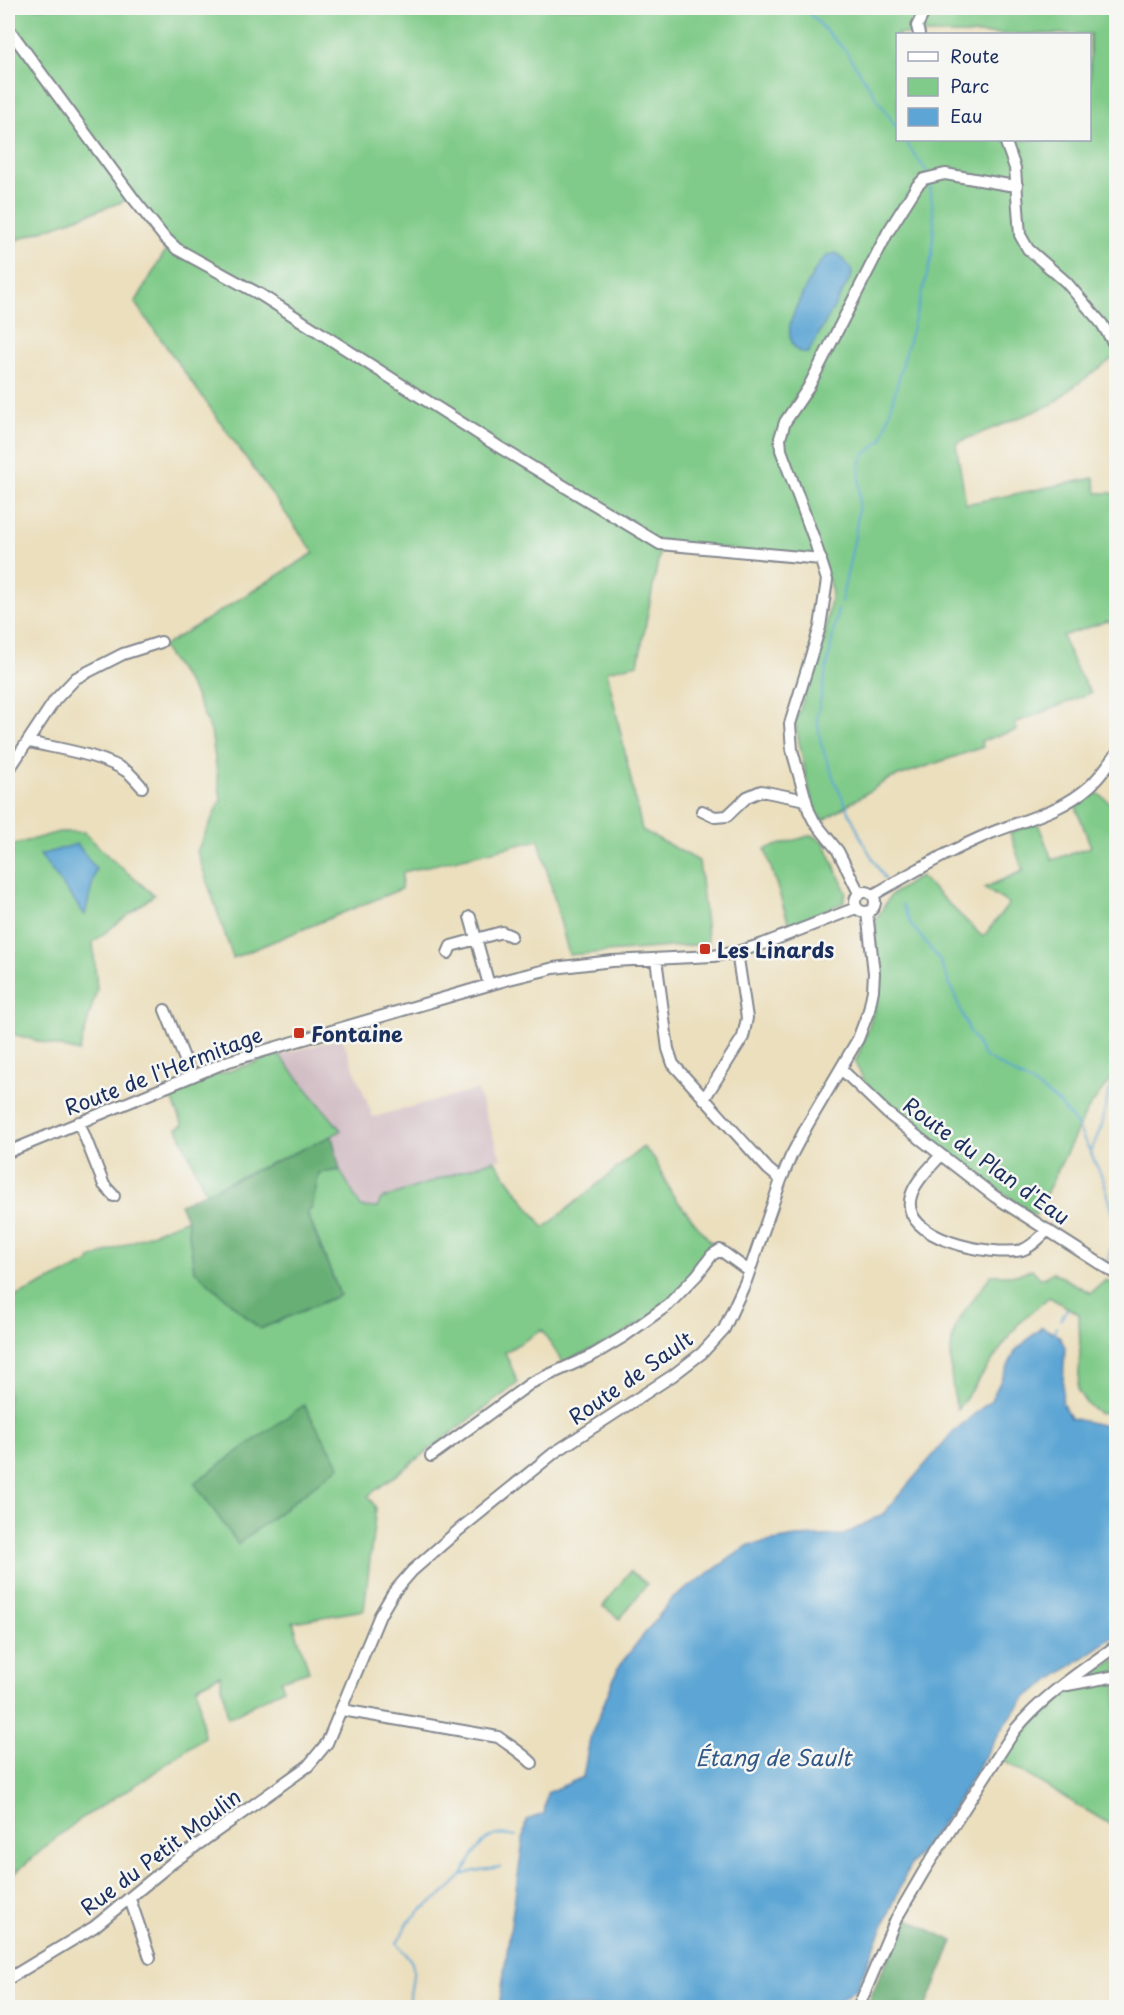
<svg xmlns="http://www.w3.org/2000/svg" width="1124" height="2015" viewBox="0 0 1124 2015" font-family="'Playpen Sans',sans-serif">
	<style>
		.industrial { fill: #d2bec5 }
		.green { fill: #80cb89; stroke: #4e7d74; stroke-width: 1.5; fill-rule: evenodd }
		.forest { fill: #68af75; stroke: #426f6a; stroke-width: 1.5 }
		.water { fill: #5ca5d4; stroke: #3c6a99; stroke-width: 1.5 }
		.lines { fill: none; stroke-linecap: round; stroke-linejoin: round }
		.stream { stroke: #5ca5d4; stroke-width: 2 }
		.minor-casing { stroke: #83878e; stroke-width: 14 }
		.minor { stroke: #fff; stroke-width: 10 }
		.poi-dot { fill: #c8321e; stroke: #f6f6f2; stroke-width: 2 }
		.labels { text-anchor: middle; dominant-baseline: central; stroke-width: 5; stroke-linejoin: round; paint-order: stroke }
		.poi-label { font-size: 21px; font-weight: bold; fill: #1b2f5e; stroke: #f6f6f2; text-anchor: start }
		.street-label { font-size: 21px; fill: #1b2f5e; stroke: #f6f6f2 }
		.water-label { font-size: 22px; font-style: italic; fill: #325887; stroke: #f6f6f2 }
	</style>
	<rect width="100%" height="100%" fill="#f6f6f2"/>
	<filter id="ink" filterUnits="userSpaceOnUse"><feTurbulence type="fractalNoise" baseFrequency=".0167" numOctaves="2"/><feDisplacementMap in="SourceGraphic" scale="12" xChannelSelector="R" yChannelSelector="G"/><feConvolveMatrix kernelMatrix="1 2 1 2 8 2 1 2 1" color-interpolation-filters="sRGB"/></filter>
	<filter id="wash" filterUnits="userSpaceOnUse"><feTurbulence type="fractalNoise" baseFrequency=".008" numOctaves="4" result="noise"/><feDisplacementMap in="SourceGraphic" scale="24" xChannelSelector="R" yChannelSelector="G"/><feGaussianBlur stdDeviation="1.35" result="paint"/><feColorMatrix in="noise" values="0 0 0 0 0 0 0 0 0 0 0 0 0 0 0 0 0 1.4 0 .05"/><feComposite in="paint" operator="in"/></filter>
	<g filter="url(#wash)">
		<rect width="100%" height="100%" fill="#ebdfbe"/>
		<path class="industrial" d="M342,1038L373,1117L477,1090L501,1158L381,1199L377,1208L362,1207L340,1170L332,1136L340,1130L279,1055Z"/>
		<path class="green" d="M8,8H1116V356L1069,390L1053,404L956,443L966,504L1094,478L1097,493H1116V626L1108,621L1062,636L1077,671L1091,693L1015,723L1017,730L981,741L983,747L887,780L821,822L814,813L795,723L823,644L832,592L823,562L662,540L638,664L607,671L642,830L699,861L708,944L569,955L539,840L403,872L401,889L233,958L197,851L221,800L211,731L192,689L162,647L314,553L135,303L166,250L130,199L8,243ZM898,34H1090V140H898Z
			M1096,792L1116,807V1072L1087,1111L1035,1216L873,1097L855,1063L869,1027L880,986L875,945L876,919L891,895L920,876L983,937L1009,904L984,888L1023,871L1010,833L1038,823L1052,860L1091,847L1076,807Z
			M59,832H84L110,858L154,895L93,942L97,989L79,1052L8,1033V858L12,854L9,846Z
			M812,835L824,842L846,892L843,903L789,924L765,849Z
			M279,1055L341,1130L332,1136L206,1192L177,1128L183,1125L170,1094L207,1078Z
			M643,1147L654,1158L672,1194L714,1246L666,1307L618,1337L563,1363L542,1330L505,1352L518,1383L368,1496L376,1508L364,1610L293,1622L309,1671L281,1680L283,1689L228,1718L220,1675L197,1687L204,1737L145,1779L82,1818L58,1836L8,1879V1283L15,1297L90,1262V1259L187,1219L194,1270L340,1295L307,1212L312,1207L319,1173L340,1170L361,1207L377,1208L381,1199L494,1160L544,1228Z
			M1032,1269L1040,1278L1046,1277L1053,1272L1091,1293L1106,1280L1116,1286V1409L1100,1414L1086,1403L1078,1391L1080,1353L1079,1314L1049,1297L1019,1323L957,1410C951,1384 947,1351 956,1326C962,1312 982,1288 991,1275H1016Z
			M630,1571L647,1584L620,1619L603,1606Z
			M1116,1659V1828L1002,1760L1035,1718Z"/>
		<path class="forest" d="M332,1136L340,1170L319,1173L312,1208L307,1213L340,1295L260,1329L194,1270L187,1219L180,1204Z
			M304,1405L340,1466L238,1544L194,1483Z
			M906,1918L953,1941L926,2007H866Z"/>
		<path class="water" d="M837,253L851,268L852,275L808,353C794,355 788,337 790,326C792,313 815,266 824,258C828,255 833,254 837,253Z
			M77,844L96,869L85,915L40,855Z
			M1042,1327L1059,1336L1065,1347L1062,1402L1070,1418L1116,1428V1635L1025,1698L1002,1728L953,1809L910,1865L856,1989L829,2007H499L526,1820L544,1814L547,1793L583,1777L590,1738L619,1666L672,1599L749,1545L796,1537L844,1535L883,1514L952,1433L991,1400L1016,1350Z"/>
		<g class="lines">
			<path class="stream" d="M804,8L845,50L898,130
				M904,140L927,172
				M841,602L855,537L859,503L860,464L864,455L882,440L932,256L934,223L930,184
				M838,610L817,717L821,744L835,782L864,844L885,879
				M902,904L912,926L939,959L970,1032L984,1056L1039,1088L1059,1103L1077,1125L1104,1181L1113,1213L1115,1224L1113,1240L1107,1264
				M1091,1151L1102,1125L1108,1095L1116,1078
				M1060,1320L1067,1309
				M1053,1335L1056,1327
				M462,1875L475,1871L500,1867
				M411,2008C406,1994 417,1978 412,1963C409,1957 401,1949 397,1943C401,1937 404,1929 408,1923C423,1904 447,1896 461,1876C470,1863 477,1843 493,1836C500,1833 509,1835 516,1836"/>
		</g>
	</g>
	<g filter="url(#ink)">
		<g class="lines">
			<g class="minor-casing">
				<path id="minor" d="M8,28L133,198L164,237L177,249L261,295L499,447L660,544L821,559
					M919,34L917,26L926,8
					M1005,140L1015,168L1020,235L1028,249L1066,282L1102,324L1116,347
					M29,742C59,749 104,755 129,773C133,777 138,782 142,787
					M8,771L55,700L76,678L123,654L161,642
					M702,811L715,817L727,816L747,797L761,791L806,800
					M855 902a10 10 0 1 1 20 0a10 10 0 1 1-20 0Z
					M859,893L838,851L814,821L809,811L792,750L790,724L820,627L827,580L814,539L781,450L780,438L785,422L808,388L888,232L917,186L924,179L945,174L1009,185H1017
					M873,895C912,873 950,850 991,833C1026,819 1061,812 1090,786C1100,777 1108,765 1116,754
					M470,917L489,985
					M448,953L451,946L502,932L511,936
					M656,959L668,1049L673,1064L768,1169L781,1180
					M165,1010L191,1075
					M841,1069L887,1113L994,1196L1116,1274
					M704,1099L743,1037L747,1018L737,952
					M79,1122L104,1185L114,1196
					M8,1152L229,1061L509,979L554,968L612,961L713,956L737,952L763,944L856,908
					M941,1155C931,1167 915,1181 911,1196C898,1240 994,1257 1022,1250C1032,1247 1040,1237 1048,1230
					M431,1456L531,1383L593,1355L623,1337L668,1305L697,1275L712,1255L720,1250L749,1271
					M1062,1686L1116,1676
					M342,1710L498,1737C510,1746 521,1752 532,1763
					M130,1899L150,1958
					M8,1979L94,1927L172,1863L308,1766L327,1743L380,1615L393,1593L412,1571L460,1529L554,1453L672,1376L702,1353L724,1329L746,1281L781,1180L791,1156L808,1124L858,1039L869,1010L873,990L874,973L867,912
					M858,2008L896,1919L924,1871L1015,1730C1044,1695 1080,1672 1116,1646"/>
			</g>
			<use href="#minor" class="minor"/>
		</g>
	</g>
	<g class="poi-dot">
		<rect x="699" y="943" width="12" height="12" rx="3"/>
		<rect x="293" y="1027" width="12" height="12" rx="3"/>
	</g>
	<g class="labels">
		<g class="poi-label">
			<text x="717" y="949">Les Linards</text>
			<text x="311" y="1033">Fontaine</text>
		</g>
		<g class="street-label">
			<text transform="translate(163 1070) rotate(-21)">Route de l'Hermitage</text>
			<text transform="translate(987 1160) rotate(36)">Route du Plan d'Eau</text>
			<text transform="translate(630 1377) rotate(-35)">Route de Sault</text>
			<text transform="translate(160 1851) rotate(-37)">Rue du Petit Moulin</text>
		</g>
		<g class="water-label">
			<text x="773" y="1756">Étang de Sault</text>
		</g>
	</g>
	<rect width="1124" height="2015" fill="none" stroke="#f6f6f2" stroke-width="30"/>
	<rect x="896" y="33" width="195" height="108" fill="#f6f6f2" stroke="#9ea6b7" stroke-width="1.5"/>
	<rect x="908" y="52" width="30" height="9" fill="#ffffff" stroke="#9ea6b7" stroke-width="1.5"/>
	<text x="950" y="63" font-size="18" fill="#1b2f5e">Route</text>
	<rect x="908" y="78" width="30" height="18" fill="#80cb89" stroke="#9ea6b7" stroke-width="1.5"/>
	<text x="950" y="93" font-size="18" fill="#1b2f5e">Parc</text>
	<rect x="908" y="108" width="30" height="18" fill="#5ca5d4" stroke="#9ea6b7" stroke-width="1.5"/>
	<text x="950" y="123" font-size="18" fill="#1b2f5e">Eau</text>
</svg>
